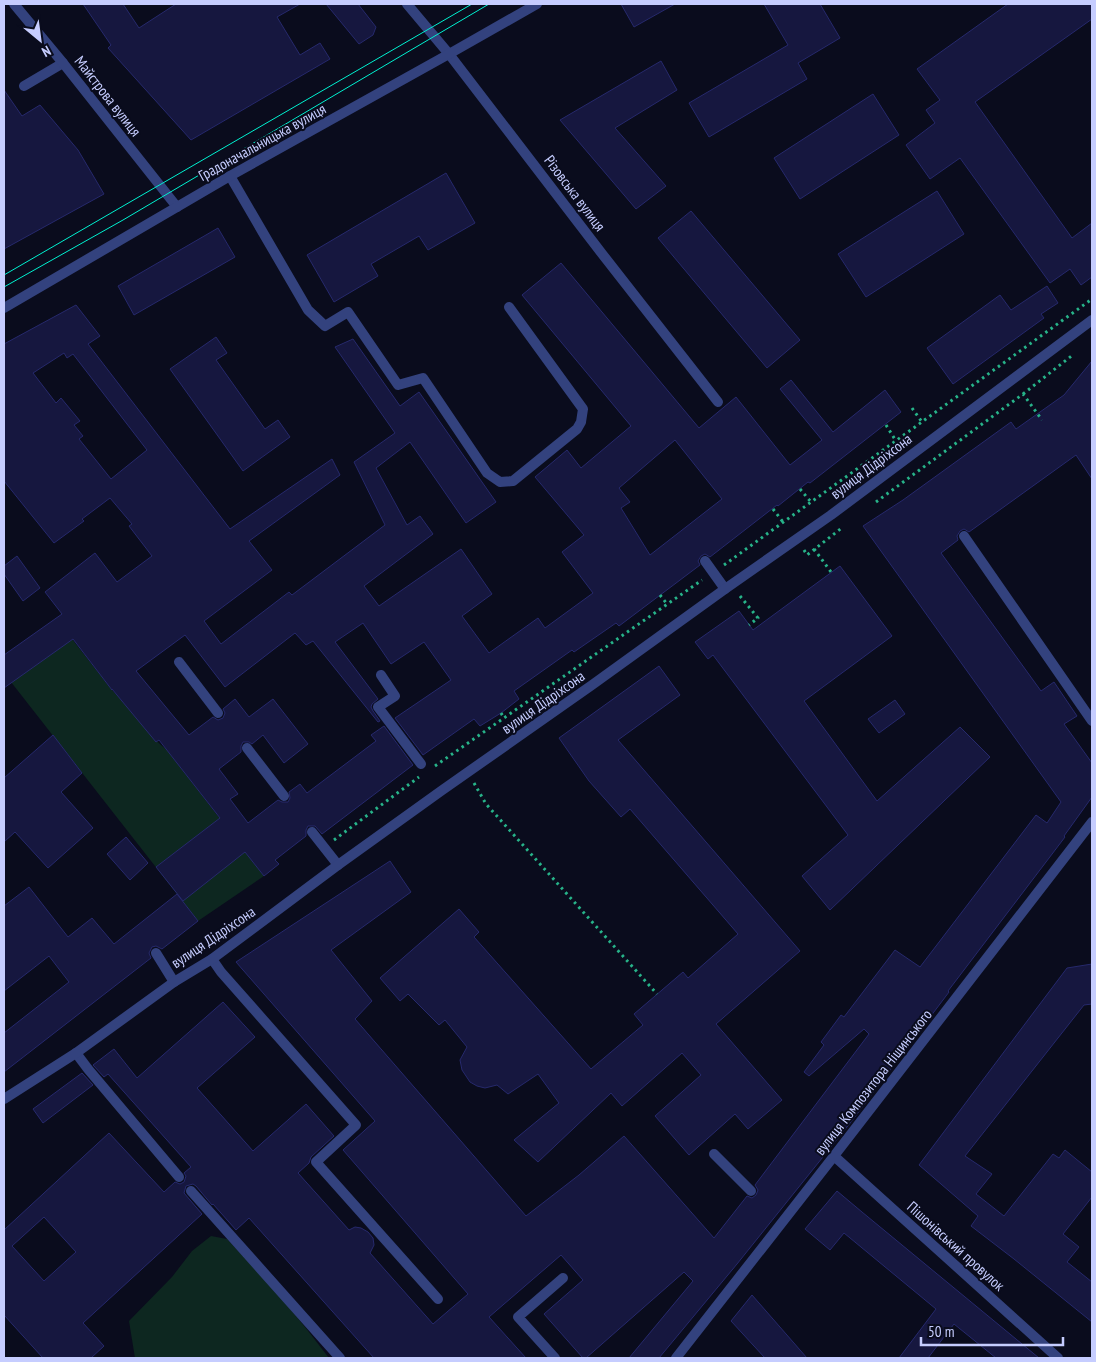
<svg xmlns="http://www.w3.org/2000/svg" width="1096" height="1362" viewBox="0 0 1096 1362" font-family="'PT Sans Narrow',sans-serif">
	<style>
		.green { fill: #0d2720 }
		.building { fill: #16173f; stroke: #26296c; fill-rule: evenodd }
		.lines { fill: none; stroke-linecap: round; stroke-linejoin: round }
		.path { stroke: #27b389; stroke-width: 3; stroke-dasharray: 2.5 4; stroke-linecap: butt }
		.service { stroke: #33427e; stroke-width: 10 }
		.minor { stroke: #33427e; stroke-width: 10 }
		.tertiary { stroke: #33427e; stroke-width: 10 }
		.tram { stroke: #00f1d0; stroke-width: 1 }
		.labels { text-anchor: middle; dominant-baseline: central; stroke-width: 4; stroke-linejoin: round; paint-order: stroke }
		.street-label { font-size: 15px; fill: #c6cdff; stroke: #0a0c1d }
	</style>
	<rect width="100%" height="100%" fill="#0a0c1d"/>
	<path class="green" d="M72,639L112,690C132,709 146,734 168,751L264,876L198,921L11,682Z
		M211,1236L227,1239L276,1292L305,1327L329,1358H135L129,1321L172,1277L192,1251Z"/>
	<path class="building" d="M83,4H123L139,28L176,4H300L277,17L300,55L320,43L330,59L191,140L108,48L111,45Z
		M326,4H358L376,27L373,35L359,44Z
		M621,4H675L634,27Z
		M764,4H820L840,38L798,63L807,79L709,137L689,103L788,45Z
		M1008,4H1092V19L975,102L1072,238L1092,223V277L1081,285L1070,269L1050,283L960,158L930,179L906,145L935,123L926,110L940,100L917,69Z
		M661,61L677,90L615,128L666,186L636,209L560,120Z
		M4,90L22,116L40,105L78,150L104,194L4,249Z
		M873,94L899,135L800,199L774,158Z
		M446,173L475,223L428,250L419,236L371,264L378,276L334,302L307,255Z
		M937,191L964,234L866,297L838,254Z
		M691,211L800,340L767,368L658,238Z
		M218,228L235,257L134,315L118,286Z
		M561,263L699,428L736,397L790,465L822,440L780,389L791,380L833,432L885,390L901,412L810,483L808,482L778,506L777,505L710,557L705,554L701,556L698,561L700,565L619,626L616,623L574,652L572,650L514,691L519,699L501,713L480,726L474,719L423,755L395,718L451,680L424,642L391,664L363,623L335,642L378,699L372,704L371,707L373,711L380,721L378,722L313,641L306,645L295,633L225,687L185,635L136,671L189,735L213,717L218,720L223,718L225,713L223,709L235,699L249,717L273,699L308,744L284,763L263,735L252,744L249,742H243L241,746V752L219,769L238,794L230,799L248,823L278,800L282,802H288L290,798L289,792L300,784L307,793L376,741L371,735L384,726L413,765L322,834L315,826H308L306,830V836L275,860L279,864L264,876L245,852L183,901L156,867L220,818L159,740L156,742L112,689V690L73,639L4,688V655L62,614L45,592L95,553L117,582L152,556L129,526L132,524L110,498L82,519L84,521L54,543L4,481V344L76,305L100,336L88,344L230,529L332,459L340,475L249,541L272,570L204,621L221,644L289,592L292,595L385,525L354,462L395,433L335,347L353,339L400,406L419,392L496,502L466,523L410,442L376,468L407,525L420,516L433,534L364,586L379,606L461,549L492,594L462,616L489,653L538,618L545,628L593,593L562,552L584,535L535,477L567,450L581,468L631,426L522,295ZM64,353L67,358L73,354L147,450L111,479L79,439L83,436L74,425L80,421L61,398L56,403L33,373ZM675,440L722,499L650,555L621,508L630,502L619,488Z
		M1047,286L1058,303L1041,314L1044,318L953,384L927,348L1000,295L1011,310Z
		M216,337L227,353L216,360L265,429L278,420L290,437L243,471L170,369Z
		M1092,361V479L1076,455L969,532L964,529L960,531L957,536L958,540L941,553L1041,691L1054,682L1077,716L1064,724L1092,763V797L1064,836L1065,837L948,991L949,992L851,1122L737,1264L659,1358H629L693,1281L684,1272L586,1358H583L544,1314L583,1280L561,1255L489,1317L526,1358H374L249,1218L236,1230L213,1204L212,1205L196,1186L193,1184L186,1186L184,1193L202,1214L83,1323L104,1346L91,1358H43L4,1315V1230L109,1133L164,1192L175,1182L180,1184L184,1182L186,1176L184,1173L191,1167L108,1074L104,1077L93,1065L114,1049L137,1078L223,1002L255,1037L197,1088L253,1151L306,1104L334,1136L311,1157L309,1163L298,1173L349,1230L355,1227L361,1228L368,1232L373,1238L374,1245L370,1253L433,1324L468,1294L343,1150L375,1121L236,962L390,861L411,892L331,950L372,1001L355,1019L526,1216L579,1175L624,1136L714,1238L747,1196L752,1198L756,1195L758,1190L755,1185L869,1034L864,1029L809,1076L804,1072L824,1045L821,1042L841,1015L844,1017L895,950L920,967L1036,815L1047,823L1061,802L863,526L903,500L1011,422L1016,429L1064,395ZM44,1217L76,1252L44,1281L12,1246Z
		M17,556L40,588L23,601L4,574V566Z
		M840,566L892,636L804,701L877,801L960,727L990,757L830,910L802,876L848,835L713,655L708,659L695,642L739,611L753,630Z
		M659,666L680,695L618,740L800,951L716,1024L782,1100L748,1129L735,1114L689,1155L655,1116L701,1075L682,1053L622,1106L611,1093L538,1162L514,1140L559,1103L538,1074L508,1094L497,1085L485,1088L477,1086L470,1082L462,1070L460,1060L467,1047L445,1020L439,1025L408,994L400,1001L380,978L459,909L479,932L474,937L591,1069L643,1025L634,1014L683,972L688,978L738,934L630,809L621,817L589,781L559,738Z
		M895,700L905,714L879,733L868,719Z
		M53,735L82,773L61,792L93,828L48,868L15,832L4,842V778Z
		M126,837L148,863L130,880L107,854Z
		M29,887L68,937L92,918L114,944L177,894L198,921L162,949L156,946L152,947L149,953L151,958L4,1072V1033L69,982L49,956L4,991V906Z
		M1092,964V1004L1084,1005L965,1156L992,1174L976,1194L1004,1216L1053,1154L1059,1158L1065,1150L1092,1172V1197L1063,1234L1079,1247L1067,1262L1092,1282V1322L1014,1259L971,1226L978,1216L919,1165L1067,968Z
		M82,1073L93,1085L43,1123L33,1109Z
		M837,1191L862,1212L1039,1358H996L954,1324L928,1358H899L936,1309L844,1233L830,1250L805,1229Z
		M752,1295L807,1358H765L731,1321Z"/>
	<g class="lines">
		<path class="path" d="M1023,394L1074,354
			M912,408L922,422
			M886,425L896,441
			M800,489L811,502
			M876,502L1023,394L1042,420
			M773,509L783,522
			M814,549L831,572
			M804,550L807,555L843,527
			M724,565L1092,299
			M660,595L667,604
			M740,596L758,618L749,625
			M501,713L504,718
			M435,766L702,580
			M474,783L486,804L657,994
			M334,840L419,777"/>
		<path class="service" d="M449,54L603,255L718,402
			M24,86L63,63
			M230,176L308,310L325,326L348,312L398,385L423,378L487,473L500,482L513,481L577,429L581,422L583,409L509,307
			M964,536L1092,721
			M705,561L725,589
			M179,662L218,713
			M381,675L395,696L378,707L421,764
			M247,748L284,796
			M312,832L338,865
			M156,953L174,982
			M212,959L221,972L356,1125L316,1162L438,1299
			M76,1053L88,1069L179,1177
			M714,1154L751,1191
			M191,1191L340,1358
			M555,1358L518,1317L563,1278"/>
		<path class="minor" d="M14,4L63,63L177,207
			M407,4L449,54
			M4,1099L76,1053L174,982L212,959L338,865L441,791L592,685L725,589L831,515L1092,320
			M834,1156L1058,1358
			M676,1358L834,1156L1092,822"/>
		<path class="tertiary" d="M4,308L230,176L449,54L537,4"/>
		<path class="tram" d="M4,275L472,4
			M4,287L123,220L489,4"/>
	</g>
	<g class="labels">
		<g class="street-label">
			<text transform="translate(108 96) rotate(52)">Майстрова вулиця</text>
			<text transform="translate(262 142) rotate(-29)">Градоначальницька вулиця</text>
			<text transform="translate(575 193) rotate(53)">Різовська вулиця</text>
			<text transform="translate(871 466) rotate(-37)">вулиця Дідріхсона</text>
			<text transform="translate(543 702) rotate(-35)">вулиця Дідріхсона</text>
			<text transform="translate(213 937) rotate(-34)">вулиця Дідріхсона</text>
			<text transform="translate(873 1082) rotate(-52)">вулиця Композитора Ніщинського</text>
			<text transform="translate(956 1246) rotate(42)">Пішонівський провулок</text>
		</g>
	</g>
	<rect width="1096" height="1362" fill="none" stroke="#c6cdff" stroke-width="10"/>
	<g transform="translate(40 40) rotate(151)" stroke="#0a0c1d" stroke-width="4" paint-order="stroke">
	<path d="M0-4L9 19L0 12L-9 19Z" fill="#c6cdff"/>
	<text y="-8" font-size="14" font-weight="bold" text-anchor="middle" fill="#c6cdff">N</text>
	</g>
	<path d="M921 1337v8h142v-8" fill="none" stroke="#c6cdff" stroke-width="2.5"/>
	<text x="928" y="1337" font-size="15" fill="#c6cdff" stroke="#0a0c1d" stroke-width="4" paint-order="stroke">50 m</text>
</svg>
